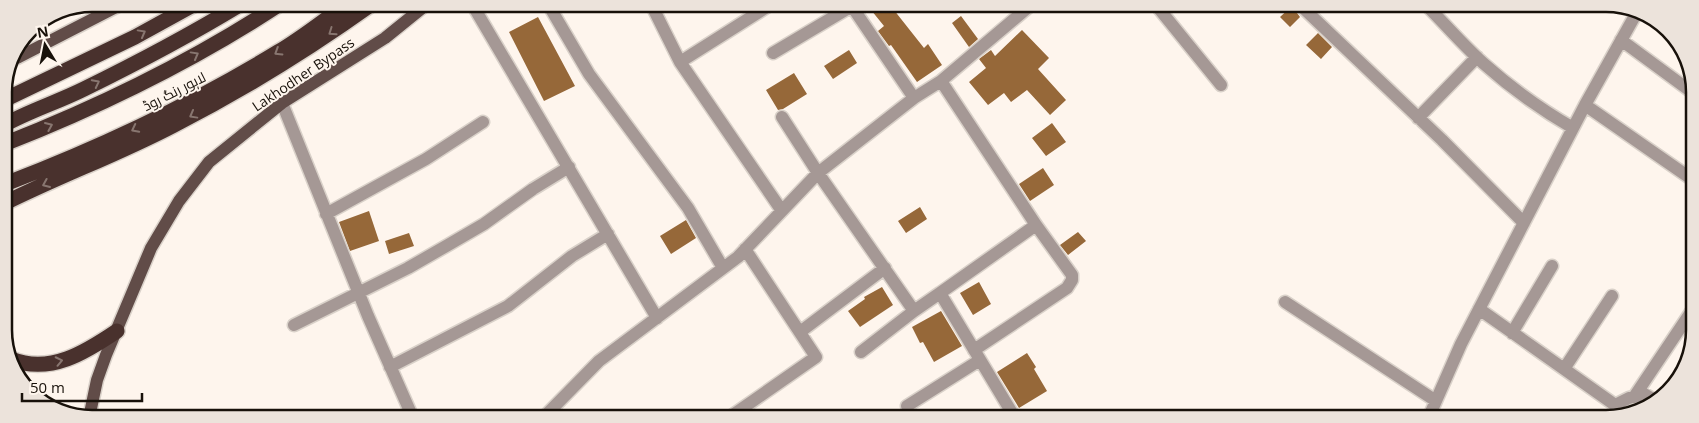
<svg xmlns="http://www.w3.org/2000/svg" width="1699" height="423" viewBox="0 0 1699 423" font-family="'Open Sans',Cairo,sans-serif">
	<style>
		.building { fill: #966839 }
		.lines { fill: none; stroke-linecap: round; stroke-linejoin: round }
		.minor-casing { stroke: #d9d1c9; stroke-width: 15 }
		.major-casing { stroke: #d9d1c9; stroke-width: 15 }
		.highway-casing { stroke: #d9d1c9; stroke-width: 18 }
		.minor { stroke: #a59895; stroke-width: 12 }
		.major { stroke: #614c48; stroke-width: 12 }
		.highway { stroke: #49312d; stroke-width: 15 }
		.oneway { stroke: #887670 }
		.labels { text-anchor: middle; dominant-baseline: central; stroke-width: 4; stroke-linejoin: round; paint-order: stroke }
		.street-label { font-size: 14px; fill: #18110a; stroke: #fef5ed }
		.rim { fill: none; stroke: #18110a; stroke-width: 2.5 }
	</style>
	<rect width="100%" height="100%" fill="#fef5ed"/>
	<path class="building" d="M867,5H890L924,48L928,44L942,65L917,82L891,45L889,46L878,31L884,26Z
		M1292,6L1300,17L1290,27L1280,17Z
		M961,16L978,39L969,47L952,23Z
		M538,17L575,86L544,101L509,32Z
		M1022,30L1049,58L1038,69L1066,100L1050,115L1027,90L1011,102L1004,93L988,105L969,82L986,68L979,59L991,50L995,56Z
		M1318,33L1332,47L1321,59L1306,45Z
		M849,50L857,63L833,79L824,66Z
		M794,73L807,94L783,109L778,110L766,90Z
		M1052,123L1066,142L1046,156L1032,138Z
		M1043,168L1054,185L1030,201L1019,184Z
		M920,207L927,219L906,233L898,221Z
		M369,211L379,241L350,251L339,222Z
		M686,220L696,238L671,254L660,236Z
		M1078,232L1086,241L1068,255L1060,245Z
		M409,233L414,246L389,254L385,241Z
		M979,282L991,304L973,315L960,293Z
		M882,287L893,305L860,327L848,311L865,299L864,297Z
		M941,311L962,346L934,362L923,342L920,343L912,327Z
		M1027,353L1036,367L1034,369L1047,391L1019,408L997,372Z"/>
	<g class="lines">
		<g class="minor-casing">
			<path id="minor" d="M472,4L657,318
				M548,4L589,74L688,208L723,268
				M651,4L680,62L770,5
				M851,5L914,98
				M1156,5L1221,85
				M1300,5L1442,140L1524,223
				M1426,5C1445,24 1463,45 1483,63C1511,88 1540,109 1573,128
				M1621,40L1693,93
				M773,53L852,6
				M680,62L782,211
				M941,81L1036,225L1072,275V280L1067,288L974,350
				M282,103L368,316L413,418
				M1585,105L1693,180
				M782,117L818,173L914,311L940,293L1015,418
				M1418,118L1477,57
				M326,214L426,159L483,122
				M940,293L1036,225
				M1285,302L1436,401
				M1479,309L1615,405L1629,398L1644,394L1656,401
				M294,325L408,268L448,245L484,224L533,189L569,167
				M800,332L885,268
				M1512,333L1552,266
				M861,352L914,311
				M390,367L508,306L572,256L608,234
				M1564,369L1612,296
				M1634,397L1693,309
				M907,406L980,360
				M543,418L599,361L738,257L818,173L914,98L941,81L1031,5
				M731,418L730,417L816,357L745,249
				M1428,419L1461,344L1585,105L1637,12"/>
		</g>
		<g class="major-casing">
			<path id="major" d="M17,58L122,4
				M89,418L97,380L106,355L151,248L179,201L209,162L282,103L385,38L427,4"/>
		</g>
		<g class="highway-casing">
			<path id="highway" d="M4,100L135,37L195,4
				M4,125C29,111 58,102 84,89C137,63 190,35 241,4
				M4,144C101,106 193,61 280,4
				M5,184C99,148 191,105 278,52C302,38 324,20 347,4
				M5,203C61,175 119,154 174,125C243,90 309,49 372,4
				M11,359C50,375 86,352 117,331"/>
		</g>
		<use href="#minor" class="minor"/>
		<use href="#major" class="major"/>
		<use href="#highway" class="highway"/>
	</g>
	<defs><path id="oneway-chevron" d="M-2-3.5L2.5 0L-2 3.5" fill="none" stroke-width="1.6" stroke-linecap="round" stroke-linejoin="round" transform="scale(1.25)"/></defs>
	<g class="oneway">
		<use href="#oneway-chevron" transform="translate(332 32) rotate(145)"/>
		<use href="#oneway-chevron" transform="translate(142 33) rotate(-29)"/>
		<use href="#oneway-chevron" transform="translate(278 52) rotate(148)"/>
		<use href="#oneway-chevron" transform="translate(195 55) rotate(-29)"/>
		<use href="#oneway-chevron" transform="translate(96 83) rotate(-27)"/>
		<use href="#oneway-chevron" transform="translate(193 115) rotate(151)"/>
		<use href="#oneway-chevron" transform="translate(49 126) rotate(-23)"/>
		<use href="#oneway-chevron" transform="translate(135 129) rotate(153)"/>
		<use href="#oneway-chevron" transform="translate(46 184) rotate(157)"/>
		<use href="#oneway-chevron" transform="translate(59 361) rotate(-12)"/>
	</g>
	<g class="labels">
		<g class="street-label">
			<text transform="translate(303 74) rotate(-34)">Lakhodher Bypass</text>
			<text transform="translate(174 91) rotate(-27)">لاہور رنگ روڈ</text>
		</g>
	</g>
	<path d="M0 0H1699V423H0ZM92 12H1606A80 80 0 0 1 1686 92V330A80 80 0 0 1 1606 410H92A80 80 0 0 1 12 330V92A80 80 0 0 1 92 12Z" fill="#ece3db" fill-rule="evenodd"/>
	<path class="rim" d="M92 12H1606A80 80 0 0 1 1686 92V330A80 80 0 0 1 1606 410H92A80 80 0 0 1 12 330V92A80 80 0 0 1 92 12Z"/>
	<g transform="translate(45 45) rotate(350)" stroke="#fef5ed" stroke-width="4" paint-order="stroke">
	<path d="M0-4L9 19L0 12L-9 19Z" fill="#18110a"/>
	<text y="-8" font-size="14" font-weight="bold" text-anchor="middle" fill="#18110a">N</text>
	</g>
	<path d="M22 393v8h120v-8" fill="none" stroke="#18110a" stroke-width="2.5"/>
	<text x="30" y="393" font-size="15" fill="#18110a" stroke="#fef5ed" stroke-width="4" paint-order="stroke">50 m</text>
</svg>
